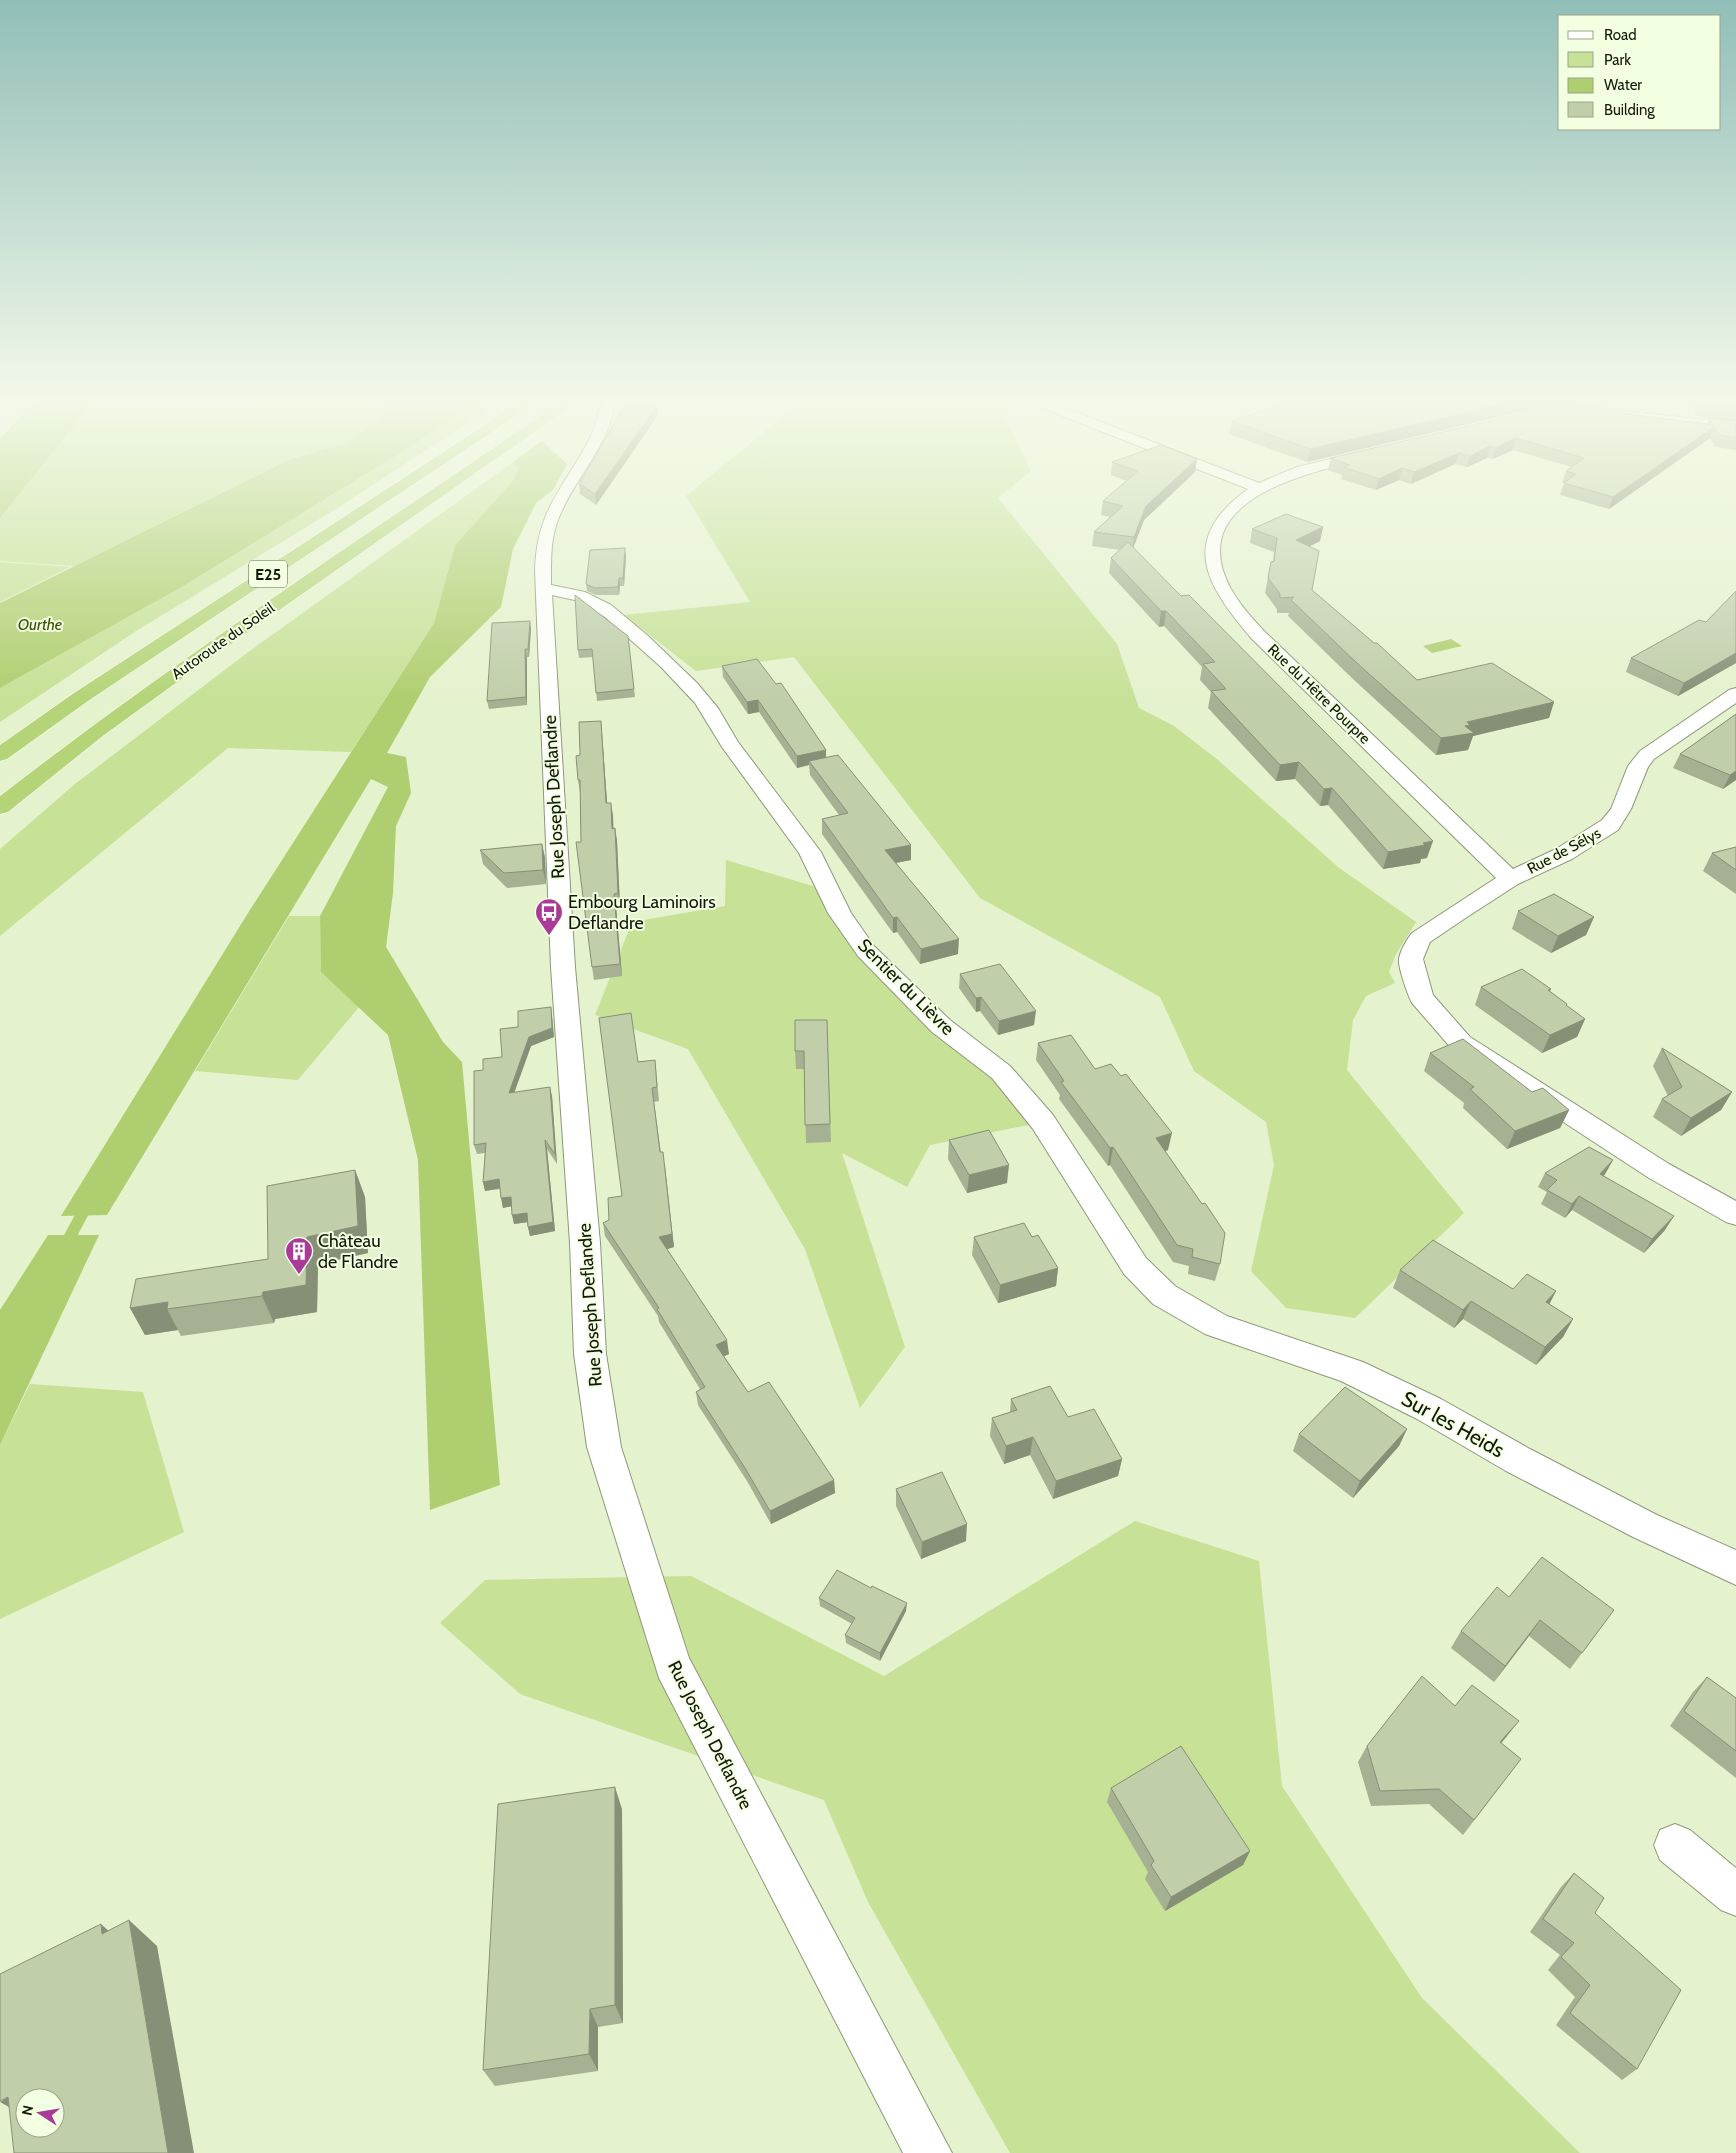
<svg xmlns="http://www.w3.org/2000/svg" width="1736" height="2153" viewBox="0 0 1736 2153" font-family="Cabin,sans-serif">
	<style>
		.green { fill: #c7e197 }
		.water { fill: #afce6f }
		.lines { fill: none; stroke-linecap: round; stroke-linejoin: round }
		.stream-far1 { stroke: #afce6f; stroke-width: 5.5 }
		.stream { stroke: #afce6f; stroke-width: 12 }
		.minor-casing { stroke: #8c9877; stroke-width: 2 }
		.motorway-casing { stroke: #fff; stroke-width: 1 }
		.minor { fill: #fff; fill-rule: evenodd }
		.motorway { fill: #b5d478; fill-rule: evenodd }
		.wall { fill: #a5b192 }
		.shaded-wall { fill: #869077 }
		.building { fill: #c0ceaa; stroke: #869077; fill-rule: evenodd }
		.labels { text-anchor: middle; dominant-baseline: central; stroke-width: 4; stroke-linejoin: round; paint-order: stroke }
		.far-street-label { font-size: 15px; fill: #14180b; stroke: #f3ffe1 }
		.shield { fill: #f3ffe1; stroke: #575d4b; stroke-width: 1 }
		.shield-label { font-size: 16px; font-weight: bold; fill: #14180b }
		.far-water-label { font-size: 16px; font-style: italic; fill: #3c4f07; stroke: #f3ffe1 }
		.street-label { font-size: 18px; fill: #14180b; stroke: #f3ffe1 }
		.poi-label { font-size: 18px; fill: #14180b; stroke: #f3ffe1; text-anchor: start }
		.near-street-label { font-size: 21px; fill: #14180b; stroke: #f3ffe1 }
	</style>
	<rect width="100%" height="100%" fill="#e5f2ce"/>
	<path class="green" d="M89,398H382L387,404L382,416L345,444L290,459L74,566L0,561V518L78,421Z
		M483,398H505L344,504L136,631L0,722V688L180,588L410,447Z
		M806,398H1017L1004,416L1031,471L998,498L1117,644L1139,708L1174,726L1218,760L1338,867L1416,922L1396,954L1389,972L1395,983L1366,996L1353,1020L1347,1070L1464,1213L1355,1318L1286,1308L1251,1271L1274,1165L1266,1122L1194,1071L1160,997L980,898L794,657L696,671L624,615L750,602L686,496Z
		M513,462L519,469L512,482L455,545L434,623L351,752L228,748L0,936V849L75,784L247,653Z
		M0,562L70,567L0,602Z
		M726,860L829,891L840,913L1043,1122L930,1145L907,1187L842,1153L905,1347L860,1408L805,1249L688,1049L595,1015L632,922L725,906Z
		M289,916H320L321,972L359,1007L298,1080L195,1071Z
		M30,1384L143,1392L184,1532L0,1619V1445Z
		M1135,1521L1259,1561L1282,1786L1422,1998L1580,2153H1010L868,1902L824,1800L520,1694L440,1623L485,1580L691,1576L884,1676Z"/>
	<path class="water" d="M34,398H89L78,421L0,518V439L30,406Z
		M382,398H483L410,447L180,588L0,688V603L290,459L345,444L382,416L387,404Z
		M542,441L567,464L553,490L536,503L513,549L501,607L430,677L387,753L406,757L411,793L396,826L393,893L386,947L443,1042L462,1062L500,1485L430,1510L418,1160L388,1035L321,972L320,916L388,787L371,779L107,1215L61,1216L248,913L434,623L455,545L512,482L519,469L513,462Z
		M1451,639L1462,646L1432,653L1423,646Z
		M48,1235H99L0,1445V1310Z"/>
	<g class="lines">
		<path class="stream-far1" d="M466,398L483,413"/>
		<path class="stream" d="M65,1246L88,1203"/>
		<g class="minor-casing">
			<path id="minor" d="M604,398H637L636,401L615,404C608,447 573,480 558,520C550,541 551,563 551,585L585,592L611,605L647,635L697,683L718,708L738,742L821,852L851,913L874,946L950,1020L1010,1066L1053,1115L1146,1258L1175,1286L1227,1316L1363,1362L1441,1399L1530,1449L1657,1515L1736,1550V1585L1633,1537L1506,1471L1417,1419L1341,1381L1205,1334L1153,1304L1124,1274L1033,1129L992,1078L932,1032L858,956L828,913L799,853L722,747L695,703L661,667L605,617L579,601L552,595L575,967L600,1243L606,1354L621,1447L689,1658L952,2153H903L659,1678L587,1447L574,1354L570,1243L551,967L535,571C536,510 564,488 590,438C596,426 599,407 604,398Z
				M1042,399L1259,483L1297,467L1363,451L1368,452L1370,455L1368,458C1308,473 1182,499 1231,589C1240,605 1252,618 1264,631L1513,869L1556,849L1602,820L1611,809L1628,766L1640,751L1729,690L1736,688V703L1654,759L1648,767L1631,809L1618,830L1572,859L1518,884L1467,917L1430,942L1423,959L1433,995L1470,1037L1669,1164L1736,1201V1225L1726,1222L1649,1178L1452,1049L1412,1003C1408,995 1398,968 1399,959C1400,951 1407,939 1412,933L1496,878L1252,639C1205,584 1178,540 1248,489L1037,406L1036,403Z
				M1597,408L1736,423V431L1592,415L1590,412Z
				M1675,1824L1690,1830L1736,1868V1916L1721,1910L1660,1860L1654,1845L1660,1830Z"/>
		</g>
		<g class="motorway-casing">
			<path id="motorway" d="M526,398H543L88,701L7,759L0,761V745L74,693Z
				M567,398H583L205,662L104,735L8,812L0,814V796C182,655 376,528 567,398Z"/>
		</g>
		<use href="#minor" class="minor"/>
		<use href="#motorway" class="motorway"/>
	</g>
	<path class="wall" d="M1284,398H1609L1606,407L1574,408L1622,413L1635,415L1707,424L1709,418L1697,416L1690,404L1692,398H1736V450L1715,447L1710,438L1609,509L1560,495L1564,483H1562L1566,471L1572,467L1513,450L1493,459L1487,458L1467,467L1455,464L1411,484L1399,480L1376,490L1341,479L1342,475L1328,470L1331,458L1546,409L1528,410L1307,462L1229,434L1232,421L1285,403Z
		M657,406L658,415L596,505L580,494L579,484Z
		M1197,459L1195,472L1144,520L1133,548L1427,858L1421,859L1420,863L1383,869L1328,805L1320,806L1295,779L1276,781L1208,708L1211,692L1200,680L1202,667L1164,626L1159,627L1109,573L1111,558L1120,550L1092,546L1094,532L1110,517L1101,515L1103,501L1127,481L1111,475L1112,462Z
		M1323,527L1320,541L1310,546L1312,590L1417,680L1554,702L1549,718L1473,736L1468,750L1436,755L1354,680L1288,616L1289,613H1277V609L1265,593L1271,562H1273L1274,552L1250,543L1252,529Z
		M626,556L624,586H620L619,595H596L587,591L586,584Z
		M1736,591V663L1678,696L1626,672L1631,658L1706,622Z
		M531,629L529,657H527V705L489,709L487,701Z
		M628,636L635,697L597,701L593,657L579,658L578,650Z
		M722,666L826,750V757L911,860L896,863L958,954L920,964L897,932L893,933L822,834V819L839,815L810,775L809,765L797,768L759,712L748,714L723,677Z
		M1736,714V780L1723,789L1673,768L1680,754Z
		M601,721L602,733L607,803L613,815V829L615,828L617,841L620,906H616L622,976L594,980L592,967L581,842L580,792L578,780L580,755Z
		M542,844L545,858L546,884L507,888L483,864L480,850Z
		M1736,847V894L1703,871L1712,853Z
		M1518,911L1594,917L1586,935L1551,953L1512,929Z
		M960,974L1034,1025L998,1035L980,1011L976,1012L959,988Z
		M1481,987L1551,989L1550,992L1567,1006L1585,1019L1577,1037L1542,1053L1475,1005Z
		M552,1016L554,1037L531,1046L514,1092L552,1096L557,1164L547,1149L555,1231L530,1236L527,1222L514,1224L511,1206L503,1208L500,1189L485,1191L483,1182L485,1153L477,1154L474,1145L483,1070L502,1057L518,1027Z
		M827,1020L831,1142L806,1143L804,1069H796L795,1051Z
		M1038,1043L1095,1069L1168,1150L1165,1151L1220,1264L1215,1281L1188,1274L1189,1266L1173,1262L1110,1165L1108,1166L1059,1099L1060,1095L1036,1060Z
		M1662,1048L1732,1092L1721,1110L1681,1136L1653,1117L1662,1099L1668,1096L1653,1066Z
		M1430,1053L1532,1092L1569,1110L1560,1128L1507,1149L1463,1108L1464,1103L1424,1071Z
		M655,1060L659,1101L654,1102L674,1247L667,1249L729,1354L724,1356L748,1392L834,1480L835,1493L771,1524L747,1481L698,1405L696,1392L700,1389L659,1322L658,1316L605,1236L603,1223L609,1220L622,1196L638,1062Z
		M949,1140L1007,1183L967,1193L948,1159Z
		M1613,1160L1604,1176L1665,1230L1644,1253L1572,1210L1565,1218L1541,1204L1547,1192L1538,1187L1545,1173Z
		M355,1170L365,1197L368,1253L318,1264L317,1312L275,1319L274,1323L181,1336L178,1330L145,1335L130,1308L268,1259Z
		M974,1237H1032L1058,1268L1056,1286L998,1303L972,1255Z
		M1400,1270L1513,1289L1556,1291L1549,1304L1573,1319L1563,1337L1536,1365L1463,1319L1454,1328L1393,1288Z
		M1011,1399L1068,1417L1122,1459L1118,1476L1053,1499L1030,1455L1004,1464L990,1436L992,1418L1010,1412Z
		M1407,1429L1399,1446L1353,1498L1293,1451L1299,1434Z
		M896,1489L966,1541L921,1559L896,1506Z
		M871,1588L906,1611L880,1661L846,1643L845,1635L852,1624L820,1606L819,1598Z
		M1509,1597L1614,1610L1570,1669L1529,1636L1494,1682L1451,1648L1461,1631Z
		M1707,1677L1736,1698V1778L1670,1726L1693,1692Z
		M1455,1706L1507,1736L1501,1743L1521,1759L1463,1835L1429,1804L1371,1806L1358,1762L1367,1746Z
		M1111,1788L1250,1851L1243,1865L1165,1911L1145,1879L1148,1872L1107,1802Z
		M622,1809L623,2023L598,2027V2071L495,2086L483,2070Z
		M1574,1873L1595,1913L1637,2069L1622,2080L1556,2025L1575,1997L1548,1970L1560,1955L1530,1932L1561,1887Z"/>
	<path class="shaded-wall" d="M1529,398H1531L1528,410L1307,462L1310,449Z
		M657,406L658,415L596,505L595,494Z
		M1714,427L1710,438L1609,509L1613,497Z
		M1516,438L1513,450L1493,459L1496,448Z
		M1490,446L1487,458L1467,467L1470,456Z
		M1459,453L1455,464L1411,484L1414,472Z
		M1197,459L1195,472L1144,520L1132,551L1134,537L1146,506Z
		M1402,468L1399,480L1376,490L1379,479Z
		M1323,527L1320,541L1293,555L1296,540Z
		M625,548L626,556L624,586L623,578Z
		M619,578L620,586L619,595L618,587Z
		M1161,611H1166L1164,626L1159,627Z
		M530,621L531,629L529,657L528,649Z
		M525,649L527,657V705L526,697Z
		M1736,653V663L1678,696L1684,683Z
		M758,700L759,712L748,714L747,702Z
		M1554,702L1549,718L1473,736L1468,750L1436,755L1441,738L1467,722Z
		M601,721L602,733L608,815L606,803Z
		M826,750V762L809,761V765L797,768V756Z
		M1299,762L1295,779L1276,781L1280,765Z
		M1736,771V780L1723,789L1730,775Z
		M1332,788L1328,805L1320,806L1324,789Z
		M611,803L613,815L614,841L612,829Z
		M615,828L617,841L620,906L618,893Z
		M1433,841L1427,858L1421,859L1420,863L1383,869L1388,852L1423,843Z
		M542,844L545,858L546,884L543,870Z
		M911,845V860L885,865V850Z
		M614,894L616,906L622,976L620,964Z
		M897,917V932L893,933V918Z
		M1594,917L1586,935L1551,953L1558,936Z
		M959,939L958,954L920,964L921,949Z
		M981,997L980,1011L976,1012V998Z
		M551,1007L552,1016L554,1037L531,1046L511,1102L509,1093L529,1037Z
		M1036,1011L1034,1025L998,1035L999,1021Z
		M1585,1019L1577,1037L1542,1053L1550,1035Z
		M550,1087L552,1096L557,1164L555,1154Z
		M1732,1092L1721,1110L1681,1136L1691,1118Z
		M1569,1110L1560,1128L1507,1149L1515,1131Z
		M1172,1133L1168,1150L1153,1155L1156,1138Z
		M545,1140L547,1149L555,1231L530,1236L528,1227Z
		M1113,1147L1110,1165L1108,1166L1110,1148Z
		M1613,1160L1605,1174L1593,1188L1600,1174Z
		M1009,1165L1007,1183L967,1193L969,1175Z
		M665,1166L674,1247L661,1251L659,1237Z
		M355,1170L365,1197L368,1253L318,1264L317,1312L275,1319L274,1323L262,1296L263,1292L307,1237Z
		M499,1179L501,1188L485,1191L483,1182Z
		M1579,1196L1572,1210L1565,1218L1572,1204Z
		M511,1197L513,1206L503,1208L501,1198Z
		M527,1213L529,1222L514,1224L512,1215Z
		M1674,1216L1665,1230L1644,1253L1652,1239Z
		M1058,1268L1056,1286L998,1303L1000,1285Z
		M1556,1291L1547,1309L1546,1302Z
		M1471,1301L1463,1319L1454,1328L1463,1310Z
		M168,1302L167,1309L178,1330L145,1335L130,1308Z
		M1573,1319L1563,1337L1536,1365L1545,1347Z
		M727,1340L729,1354L718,1359L716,1345Z
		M1407,1429L1399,1446L1353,1498L1360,1481Z
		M1033,1437L1030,1455L1004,1464L1006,1446Z
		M1122,1459L1118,1476L1053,1499L1056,1481Z
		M834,1480L835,1493L771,1524L770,1511Z
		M967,1524L966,1541L921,1559L922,1542Z
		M907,1603L906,1611L880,1661V1653Z
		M1540,1620L1529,1636L1494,1682L1505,1666Z
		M1519,1721L1507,1736L1489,1758L1500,1742Z
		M615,1787L622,1809L623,2023L615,2005Z
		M1250,1851L1243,1865L1165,1911L1171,1897Z
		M129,1920L157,1946L194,2153H168Z
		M101,1924L130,1950L102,1934Z
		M590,2009L598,2027V2071L589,2054Z
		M8,2097L25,2116L0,2102Z"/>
	<path class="building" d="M1289,398H1529L1310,449L1232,421L1290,401Z
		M1697,398H1736V410L1701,405Z
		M624,406H657L595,494L579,484Z
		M1558,408L1619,409L1622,413L1635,415L1713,425L1709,418L1736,421V438L1719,435L1714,427L1613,497L1564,483L1576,474L1566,471L1584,458L1516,438L1496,448L1490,446L1470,456L1459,453L1414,472L1402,468L1379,479L1343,467L1349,465L1331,458L1532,411Z
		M1161,445L1197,459L1146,506L1134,537L1094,532L1123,506L1103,501L1138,471L1112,462Z
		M1286,514L1323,527L1296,540L1319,551L1312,590L1374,643H1377L1417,680L1492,663L1554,702L1467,722L1470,725L1465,726L1474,733L1441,738L1358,664L1291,600L1294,597L1280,598V594L1268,578L1271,562L1274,561L1277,538L1252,529Z
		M1128,542L1181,596L1189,595L1433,841L1423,843L1425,845L1388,852L1332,788L1324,789L1299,762L1280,765L1211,691L1226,689L1203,664L1215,662L1166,611H1161L1111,558Z
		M625,548L623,578H619L618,587L595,588L586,584L590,550Z
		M1736,591V653L1684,683L1631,658L1699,620L1706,622Z
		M575,595L628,636L634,689L596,693L592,649L578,650Z
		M530,621L528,649H525L526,697L487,701L492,623Z
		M757,659L776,684L781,683L826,750L797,756L758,700L747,702L722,666Z
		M1736,714V771L1730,775L1680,754Z
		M601,721L606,803H611L612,829L615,828L618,893L614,894L620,964L592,967L576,842H581L580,780H578L576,756L580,755L579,722Z
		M838,755L911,845L885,850L959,939L921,949L897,917L893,918L822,819L848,813L809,761Z
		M542,844L543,870L504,873L480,850Z
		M1736,847V870L1712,853Z
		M1554,894L1594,917L1558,936L1518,911Z
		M1000,964L1036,1011L999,1021L981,997L976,998L960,974Z
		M1522,969L1551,989L1548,990L1567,1004L1566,1005L1585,1019L1550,1035L1481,987Z
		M551,1007L552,1028L529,1037L509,1093L550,1087L555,1154L545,1140L553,1222L528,1227L527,1213L512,1215L511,1197L501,1198L499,1179L483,1182L486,1143L474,1145V1071L483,1070V1059L502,1057L500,1029L518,1027V1011Z
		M631,1013L638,1062L655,1060L657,1087L652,1088L660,1152H663L672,1234L659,1237L727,1340L716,1345L748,1392L769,1382L834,1480L770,1511L745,1468L696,1392L705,1387L657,1309L659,1308L603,1223L609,1220L608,1198L622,1196L599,1018Z
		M795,1020H827L830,1124L805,1125L804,1051H795Z
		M1071,1035L1095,1069L1111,1064L1121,1076L1126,1074L1172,1133L1156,1138L1202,1204L1205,1203L1225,1233L1220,1264L1192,1257L1193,1249L1177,1245L1113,1147L1110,1148L1061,1082L1064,1081L1038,1043Z
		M1463,1039L1532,1092L1543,1088L1569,1110L1515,1131L1470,1089L1474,1087L1430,1053Z
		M1662,1048L1732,1092L1691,1118L1662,1099L1682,1087Z
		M989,1130L1009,1165L969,1175L949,1140Z
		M1589,1147L1613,1160L1600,1174L1674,1216L1652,1239L1579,1196L1572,1204L1547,1190L1557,1180L1545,1173Z
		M355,1170L358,1226L307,1237L306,1285L263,1292L262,1296L167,1309L168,1302L130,1308L136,1279L268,1259L267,1186Z
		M1024,1223L1032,1237L1038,1235L1058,1268L1000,1285L974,1237Z
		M1433,1240L1513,1289L1527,1274L1556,1291L1546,1302L1573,1319L1545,1347L1471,1301L1463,1310L1400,1270Z
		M1050,1386L1068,1417L1094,1409L1122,1459L1056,1481L1033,1437L1006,1446L992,1418L1017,1410L1011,1399Z
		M1345,1387L1407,1429L1360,1481L1299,1434Z
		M942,1472L967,1524L922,1542L896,1489Z
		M1542,1557L1614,1610L1582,1653L1540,1620L1505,1666L1461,1631L1497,1587L1509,1597Z
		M837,1570L871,1588L872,1586L907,1603L880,1653L845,1635L855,1618L819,1598Z
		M1422,1676L1455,1706L1472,1685L1519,1721L1500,1742L1521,1759L1474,1820L1439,1789L1380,1791L1367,1746Z
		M1707,1677L1736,1698V1751L1684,1711Z
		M1181,1746L1250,1851L1171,1897L1151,1865L1154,1861L1111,1788Z
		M615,1787V2005L590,2009L589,2054L483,2070L498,1804Z
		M1574,1873L1604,1898L1595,1913L1681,1990L1637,2069L1570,2013L1590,1985L1561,1957L1574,1943L1543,1919Z
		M129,1920L168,2153H14L8,2097L0,2101V1974L101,1924L102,1934ZM25,2098H55V2128H25Z"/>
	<linearGradient id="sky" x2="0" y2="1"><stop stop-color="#91beb8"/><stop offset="0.57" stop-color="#f3f9e9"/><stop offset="1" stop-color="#f3f9e9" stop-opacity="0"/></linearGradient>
	<rect width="1736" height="700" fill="url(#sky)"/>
	<defs>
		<g id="bus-pin" transform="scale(1.4375)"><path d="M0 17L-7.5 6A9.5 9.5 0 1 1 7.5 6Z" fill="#a93a98" stroke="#f3ffe1"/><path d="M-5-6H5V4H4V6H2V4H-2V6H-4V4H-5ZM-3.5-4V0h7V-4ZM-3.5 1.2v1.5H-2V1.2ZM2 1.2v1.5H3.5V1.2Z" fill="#fff"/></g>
		<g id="building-pin" transform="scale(1.4375)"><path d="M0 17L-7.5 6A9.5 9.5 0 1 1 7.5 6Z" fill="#a93a98" stroke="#f3ffe1"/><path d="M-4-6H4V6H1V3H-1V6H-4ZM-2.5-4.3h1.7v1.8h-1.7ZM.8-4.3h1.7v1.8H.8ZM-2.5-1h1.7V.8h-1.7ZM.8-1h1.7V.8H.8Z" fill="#fff"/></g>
	</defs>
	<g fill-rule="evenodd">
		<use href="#bus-pin" x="549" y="912"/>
		<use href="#building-pin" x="299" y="1251"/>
	</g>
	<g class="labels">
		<g class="far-street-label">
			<text transform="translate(223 641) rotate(-35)">Autoroute du Soleil</text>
			<text transform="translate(1319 694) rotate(44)">Rue du Hêtre Pourpre</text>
			<text transform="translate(1564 851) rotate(-28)">Rue de Sélys</text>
		</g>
		<rect class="shield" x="249" y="560.5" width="38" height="27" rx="4"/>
		<g class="shield-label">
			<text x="268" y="574">E25</text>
		</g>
		<g class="far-water-label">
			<text x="40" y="624">Ourthe</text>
		</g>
		<g class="street-label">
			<text transform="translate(554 797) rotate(-93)">Rue Joseph Deflandre</text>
			<text transform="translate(906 987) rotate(45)">Sentier du Lièvre</text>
			<text transform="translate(590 1305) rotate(-94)">Rue Joseph Deflandre</text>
			<text transform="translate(710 1735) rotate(63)">Rue Joseph Deflandre</text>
		</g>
		<g class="poi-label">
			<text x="568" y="902">Embourg Laminoirs<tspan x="568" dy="21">Deflandre</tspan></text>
			<text x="318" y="1241">Château<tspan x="318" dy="21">de Flandre</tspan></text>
		</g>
		<g class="near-street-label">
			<text transform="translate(1453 1424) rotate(29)">Sur les Heids</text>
		</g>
	</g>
	<rect x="1558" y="15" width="162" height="115" fill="#f3ffe1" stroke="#9aa38b"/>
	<rect x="1568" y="31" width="25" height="8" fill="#ffffff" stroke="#9aa38b"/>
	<text x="1604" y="40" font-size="15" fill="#14180b">Road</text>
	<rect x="1568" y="52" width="25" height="15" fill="#c7e197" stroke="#9aa38b"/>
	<text x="1604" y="65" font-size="15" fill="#14180b">Park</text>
	<rect x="1568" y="78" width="25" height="15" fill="#afce6f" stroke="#9aa38b"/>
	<text x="1604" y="90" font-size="15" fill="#14180b">Water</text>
	<rect x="1568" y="102" width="25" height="15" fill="#c0ceaa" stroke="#9aa38b"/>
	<text x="1604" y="115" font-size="15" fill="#14180b">Building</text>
	<g transform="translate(40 2113) rotate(282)"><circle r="24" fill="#f3ffe1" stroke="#9aa38b"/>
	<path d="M0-4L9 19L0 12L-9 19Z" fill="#a93a98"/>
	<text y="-8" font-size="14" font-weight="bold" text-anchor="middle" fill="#14180b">N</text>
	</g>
</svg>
